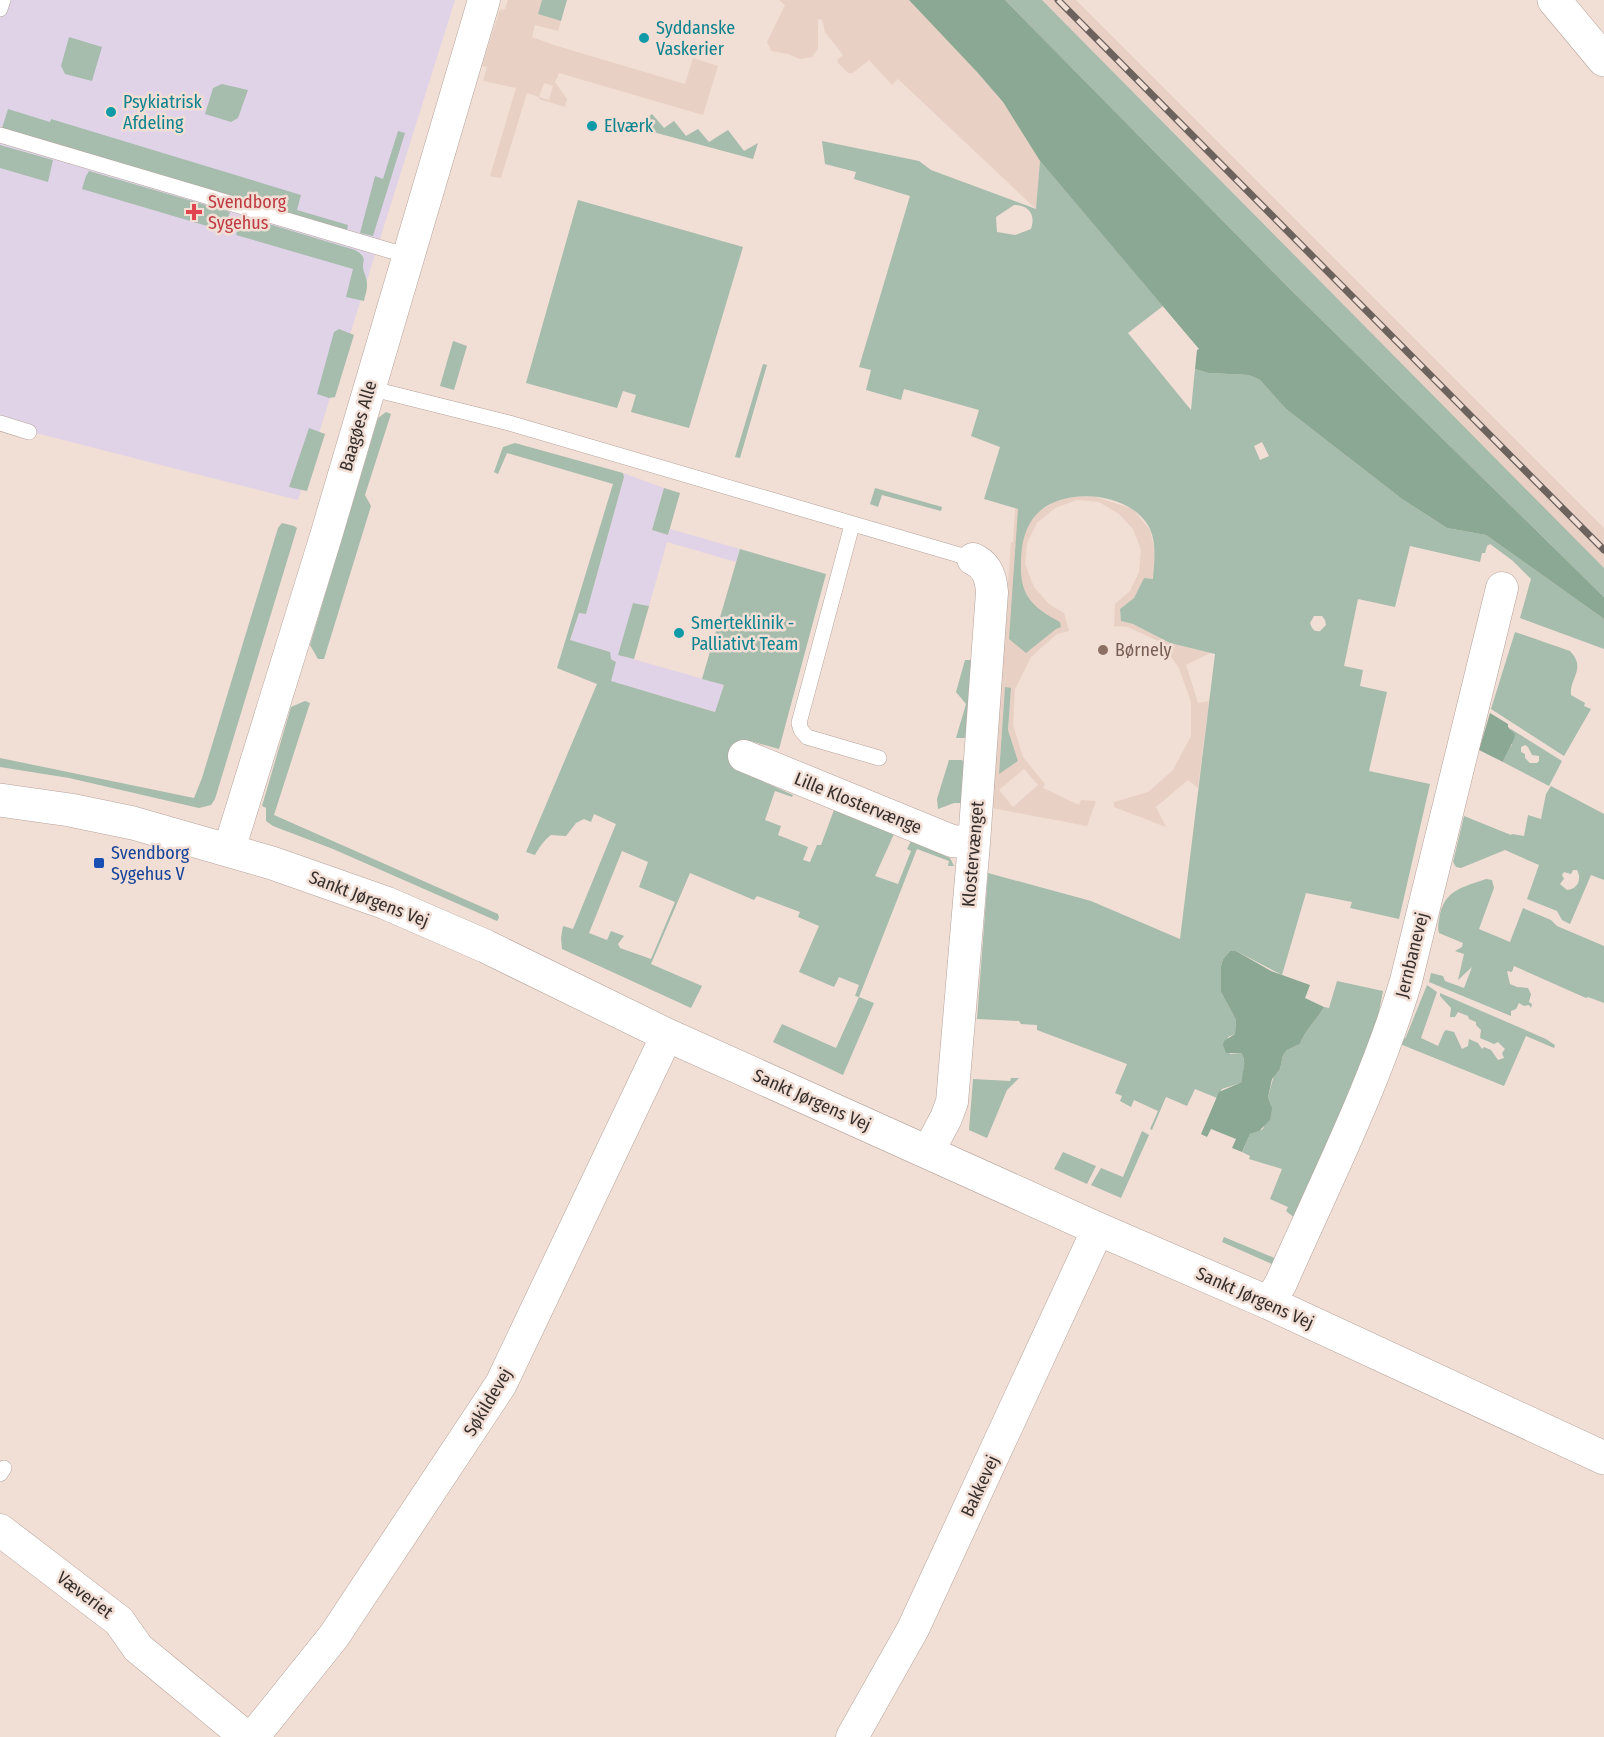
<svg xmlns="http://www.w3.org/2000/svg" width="1604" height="1737" viewBox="0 0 1604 1737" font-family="'Fira Sans Condensed',sans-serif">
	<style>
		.built { fill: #e9d0c4; fill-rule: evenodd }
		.medical { fill: #e0d3e7 }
		.green { fill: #a6bcad; fill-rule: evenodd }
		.forest { fill: #8aa893 }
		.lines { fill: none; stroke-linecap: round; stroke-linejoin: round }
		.service-casing { stroke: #b5a39b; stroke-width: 16 }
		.minor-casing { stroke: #b5a39b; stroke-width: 33 }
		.tertiary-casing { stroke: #b5a39b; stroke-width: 34 }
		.service { stroke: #fff; stroke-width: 15 }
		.minor { stroke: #fff; stroke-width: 32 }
		.tertiary { stroke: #fff; stroke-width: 33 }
		.rail-casing { stroke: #6d635e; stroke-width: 7 }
		.rail { stroke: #f1ded5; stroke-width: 4.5; stroke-dasharray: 14; stroke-linecap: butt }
		.culture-dot { fill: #0f9aa8; stroke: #f1ded5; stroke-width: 2 }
		.health-dot { fill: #e0444e; stroke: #f1ded5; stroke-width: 2 }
		.education-dot { fill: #8d6e63; stroke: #f1ded5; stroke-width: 2 }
		.transit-dot { fill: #1a4fb4; stroke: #f1ded5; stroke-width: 2 }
		.labels { text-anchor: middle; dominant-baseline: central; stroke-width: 5; stroke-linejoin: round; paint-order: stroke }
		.culture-label { font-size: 18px; fill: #0d838f; stroke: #f1ded5; text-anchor: start }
		.health-label { font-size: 18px; fill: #be3a42; stroke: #f1ded5; text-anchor: start }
		.street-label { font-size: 18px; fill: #352e2b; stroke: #f1ded5 }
		.education-label { font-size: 18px; fill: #785e54; stroke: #f1ded5; text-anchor: start }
		.transit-label { font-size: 18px; fill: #164399; stroke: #f1ded5; text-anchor: start }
	</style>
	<rect width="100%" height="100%" fill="#f1ded5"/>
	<path class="built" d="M508,0H542L538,14L561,21L558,31L535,25L532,37L554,45L685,84L693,58L718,66L703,115L559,73L555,82L567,99L565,107L539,99V97L549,100L553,86L544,83L539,97L527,93L501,178L490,176L516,88L483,81L487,67L482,66L500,9L502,10L505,9Z
		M779,0H909L977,72L1003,102L1040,161L1037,210L898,79L892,85L869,60L853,73H848L838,63L837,60L843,55L825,32L822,20L818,19V49L812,57L800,59L788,54L771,51L767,42L785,5Z
		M1042,0H1076L1604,528V568Z
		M1073,496L1096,497L1133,509L1150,530L1155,551L1153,579L1144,578L1134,598L1120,609L1121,621L1133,624L1170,643L1210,653L1186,665L1198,703L1209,701L1198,788L1188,780L1156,807L1166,827L1114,807V802L1148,792L1173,770L1191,736V702L1179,668L1160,642L1128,627L1114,626L1115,604L1130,591L1139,572L1141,550L1133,529L1119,514L1099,502L1077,500L1055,508L1037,523L1027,543L1025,564L1034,587L1049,604L1064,613L1069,631L1057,634L1031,657L1015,689L1013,725L1023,757L1045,784L1043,788L1079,805L1081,800L1096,801L1087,826L992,808L1011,542H1013L1015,509L1040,511L1053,503ZM1005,688H1011L1008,730L1018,761L999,773ZM1024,769L1038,785L1013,807L999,790Z"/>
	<path class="medical" d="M0,0H455L298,500L0,424Z
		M623,473L664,488L652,530L668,535L670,529L740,549L736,562L667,542L649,606L633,603L619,655L724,685L716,712L610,681L616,662L610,658V652L570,641L579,613L586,614L624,477Z"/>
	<path class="green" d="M542,0H567L561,21L538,14Z
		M1005,0H1042L1604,568V597L1290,289Z
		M69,37L102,47L92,81L65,74L61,66Z
		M222,84L248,90L238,118L231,122L205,114L213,88Z
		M8,109L50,122L51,119L301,195L297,210L348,225L347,230L2,128Z
		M652,114L664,128L674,121L686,136L698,129L709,142L728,130L744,151L758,143L753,159L642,129L644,121Z
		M398,131L405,133L373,236L360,233L375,176L383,179Z
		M822,141L919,161L931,170L1036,209L1040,161L1163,306L1128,333L1191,410L1195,369L1208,373L1249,375L1260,380L1286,409L1402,499L1447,528L1486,535L1604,619V649L1520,618L1531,579L1513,561L1490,544L1487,546L1485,553H1482L1480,562L1410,546L1395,607L1358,599L1344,666L1363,670L1360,686L1387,692L1369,771L1430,784L1399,919L1350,908L1352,902L1306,893L1282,975L1236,951H1230L1223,959L1221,966V992L1236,1020L1235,1034L1228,1037L1230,1054L1241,1053C1248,1064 1241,1072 1243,1082L1222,1089L1217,1098L1195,1089L1187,1106L1166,1097L1152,1130L1150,1129L1158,1111L1134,1100L1131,1107L1120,1101L1122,1096L1115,1093L1127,1064L1037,1030V1025L1021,1024L1019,1021L977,1019L988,873L1091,901L1180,939L1215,654L1170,643L1133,624L1121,621L1120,609L1134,598L1144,578L1153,579C1154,562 1157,545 1150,529C1133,493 1068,486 1040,511C1024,525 1021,546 1021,566C1020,597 1035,609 1060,622L1061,627L1056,629L1026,653L1009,639L1018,509L984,499L1000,447L971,436L979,410L904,389L901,400L866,390L871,370L859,367L910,196L854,179L856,172L825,164ZM1014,205C1029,205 1036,215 1031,229L1015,235L997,232L996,217ZM1262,442L1269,456L1260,460L1254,446ZM1314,616H1322L1325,620L1326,625L1320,631C1314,632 1312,629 1310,623Z
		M0,145L53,160L48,182L0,168Z
		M89,171L230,212L224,231L82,189L86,176Z
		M578,200L743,247L689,428L631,412L636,395L623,391L617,408L526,383Z
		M242,216L355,250C370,259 360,260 364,272C369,285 367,288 364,301L346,297L353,269L236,235Z
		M339,329L354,335L335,397L329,398L317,394L334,332Z
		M453,341L467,346L454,390L440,386Z
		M763,364L767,365L740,458L735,457Z
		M386,412L391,414L365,495L371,506L324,659H318L310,645L378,418Z
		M309,428L325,434L307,491L289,487Z
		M515,443L623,473L624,477L586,614L579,613L570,640L610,652L611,659L616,662L611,681L715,712L724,685L702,679L740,549L826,574L779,749L750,741L738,770L793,795L792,797L775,791L765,820L781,826L778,835L808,847L803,860L810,862L817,845H821L834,810L894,834L875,876L898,884L911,851L907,849L911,841L950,858L954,866H948L949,861L917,849L859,997L874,1003L843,1075L773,1042L782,1024L836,1048L859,997L855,996L859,985L839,977L834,987L799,972L819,926L798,917L800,912L757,896L754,900L690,873L651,964L702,986L691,1008L562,949L561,938L563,926L573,929L616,824L594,814L591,822L584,819L576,823L566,836L551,835C545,839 538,849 535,855L526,852L597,684L557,668L613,484L507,453L498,474L494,472L503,447ZM622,851L648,862L639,887L675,902L651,959L620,948L618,944L624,936L611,931L607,940L589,933Z
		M664,488L680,493L668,535L652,530Z
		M875,488L942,507L941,511L882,495L878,507L870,504Z
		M282,523L294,526L297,528L215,799L211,805L199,808L69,778L0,767V758L194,798L202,778L278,528Z
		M633,603L649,606L634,659L618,655Z
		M1515,632L1570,651C1587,669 1569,678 1571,695L1585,703L1584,706L1591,709L1564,756L1491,709Z
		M965,660H972L967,738H956L966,704L956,692Z
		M1005,687L1011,688L1008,730L1018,761L999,774Z
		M305,701L310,703L274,815L498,914L499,918L497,921L333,849L273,826L266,821V808L262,806L291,707Z
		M1511,729L1562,761L1549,786L1503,762L1505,753L1512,745ZM1525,745L1528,747L1532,755L1539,756V761L1537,763H1530L1525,758V754L1521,752V747Z
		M949,760H962L965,764L962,803H954L938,809L937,799Z
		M1551,786L1604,814V880L1591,875L1570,924L1562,920L1557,911L1527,899L1539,865L1505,850L1461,868L1456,867L1453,862L1464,816L1511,835L1512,834L1524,836L1528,815L1541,819L1546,794ZM1573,870H1577C1582,879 1578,889 1567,890L1560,884L1564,879L1562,875L1564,872L1571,874Z
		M1486,879L1492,880L1494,888L1479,929L1510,942L1523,908L1551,920L1557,926L1604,946V1003L1588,997L1586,998L1514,966L1512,972L1507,971L1510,984L1517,987L1528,988L1531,994L1529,1002L1532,1004L1531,1008L1529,1005L1524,1006L1519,1003L1516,1009L1511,1011V1016L1429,982L1431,973L1443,976L1445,981L1464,988L1472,967L1458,980L1464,954L1455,951L1462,947L1463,943L1439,933C1437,926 1439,921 1440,914C1446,889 1464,887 1486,879Z
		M1337,981L1383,991L1375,1032L1296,1219L1286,1211L1288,1207L1270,1199L1282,1169L1249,1159L1250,1156L1242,1152L1250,1134L1263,1129L1271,1105L1268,1097L1274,1075L1280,1069L1283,1055L1287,1050L1300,1044C1305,1030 1316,1021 1324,1007L1329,1008Z
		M1427,985L1437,992L1421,1038L1438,1046L1444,1032L1446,1030L1454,1032L1462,1049L1468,1046L1469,1039L1478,1043L1482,1049L1484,1047L1491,1050L1498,1060L1504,1058L1502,1053L1505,1049L1498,1042L1494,1044L1480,1038L1481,1030L1476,1025V1022L1469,1019L1468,1016L1458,1012L1455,1017H1450L1451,1008L1440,996V993L1546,1039L1555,1045L1554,1048L1526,1036L1504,1086L1400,1044L1406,1037Z
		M1011,1078H1019L1007,1090L987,1138L969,1130L973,1079L1010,1081Z
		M1142,1131L1149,1135L1121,1198L1091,1185L1101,1168L1123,1177Z
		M1063,1152L1096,1166L1087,1184L1054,1169Z
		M1224,1237L1277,1259L1274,1265L1222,1242Z"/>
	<path class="forest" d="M909,0H1005L1290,289L1604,597V619L1486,535L1447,528L1402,499L1286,409L1260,380L1249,375L1208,373L1195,369L1197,350L1199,349L1040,161L1003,102L977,72Z
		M1490,713L1508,724V727L1515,734C1514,744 1506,751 1503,762L1479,750Z
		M1230,951H1236L1271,971L1310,985L1305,998L1324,1007C1316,1021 1305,1030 1300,1044L1287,1050L1283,1055L1280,1069L1272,1079L1268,1097L1272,1108L1270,1120L1259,1131L1250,1134L1242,1152L1232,1148L1236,1139L1211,1129L1207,1137L1201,1134L1219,1092L1242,1082C1241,1072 1248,1063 1241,1053H1226L1223,1045L1224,1041L1235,1034L1236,1020L1221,992V966L1223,959Z"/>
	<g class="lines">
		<g class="service-casing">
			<path id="service" d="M0,9L3,0
				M0,135L408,256
				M369,388L509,423L973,559
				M0,423L29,432
				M852,525L799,723L801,730L807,737L879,758
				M0,1474L4,1468"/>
		</g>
		<g class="minor-casing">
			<path id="minor" d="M744,756L952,841L974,843
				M229,850L326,536L484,0
				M928,1152L946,1118L952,1102L974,843L992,592C991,577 987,565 973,559
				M1269,1303L1281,1283C1325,1183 1375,1085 1406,981L1502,588
				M0,1530L119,1621L138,1648L246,1737
				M253,1737L334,1636L501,1384L667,1035
				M852,1737L913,1629L1098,1229"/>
		</g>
		<g class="tertiary-casing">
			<path id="tertiary" d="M1554,0L1604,60
				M0,800L70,810L133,823L272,863L386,903L485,946L667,1035L1098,1229L1269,1303L1604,1458"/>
		</g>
		<use href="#service" class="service"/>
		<use href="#minor" class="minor"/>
		<use href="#tertiary" class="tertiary"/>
		<g class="rail-casing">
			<path id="rail" d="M1058,0L1604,550"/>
		</g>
		<use href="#rail" class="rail"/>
	</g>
	<g class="culture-dot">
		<circle cx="644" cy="38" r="6"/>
		<circle cx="111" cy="112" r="6"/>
		<circle cx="592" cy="126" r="6"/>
		<circle cx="679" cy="633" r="6"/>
	</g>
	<path class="health-dot" d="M191 203h6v6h6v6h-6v6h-6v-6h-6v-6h6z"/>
	<circle class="education-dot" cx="1103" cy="650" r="6"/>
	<rect class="transit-dot" x="93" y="857" width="12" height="12" rx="3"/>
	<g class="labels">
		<g class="culture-label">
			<text x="656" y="28">Syddanske<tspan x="656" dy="21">Vaskerier</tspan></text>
			<text x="123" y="102">Psykiatrisk<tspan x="123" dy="21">Afdeling</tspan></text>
			<text x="604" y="126">Elværk</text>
			<text x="691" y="623">Smerteklinik -<tspan x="691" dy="21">Palliativt Team</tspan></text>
		</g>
		<g class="health-label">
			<text x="208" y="202">Svendborg<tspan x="208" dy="21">Sygehus</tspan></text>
		</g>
		<g class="street-label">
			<text transform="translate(358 426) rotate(-74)">Baagøes Alle</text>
			<text transform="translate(858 803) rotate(22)">Lille Klostervænge</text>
			<text transform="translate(973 854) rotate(-85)">Klostervænget</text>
			<text transform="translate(369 899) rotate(21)">Sankt Jørgens Vej</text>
			<text transform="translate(1412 955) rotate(-76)">Jernbanevej</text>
			<text transform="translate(812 1100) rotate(24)">Sankt Jørgens Vej</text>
			<text transform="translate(1255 1298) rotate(24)">Sankt Jørgens Vej</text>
			<text transform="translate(488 1402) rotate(-59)">Søkildevej</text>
			<text transform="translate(980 1486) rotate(-65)">Bakkevej</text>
			<text transform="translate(85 1595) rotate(37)">Væveriet</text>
		</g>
		<g class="education-label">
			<text x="1115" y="650">Børnely</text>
		</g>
		<g class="transit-label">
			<text x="111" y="853">Svendborg<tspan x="111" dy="21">Sygehus V</tspan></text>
		</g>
	</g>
</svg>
